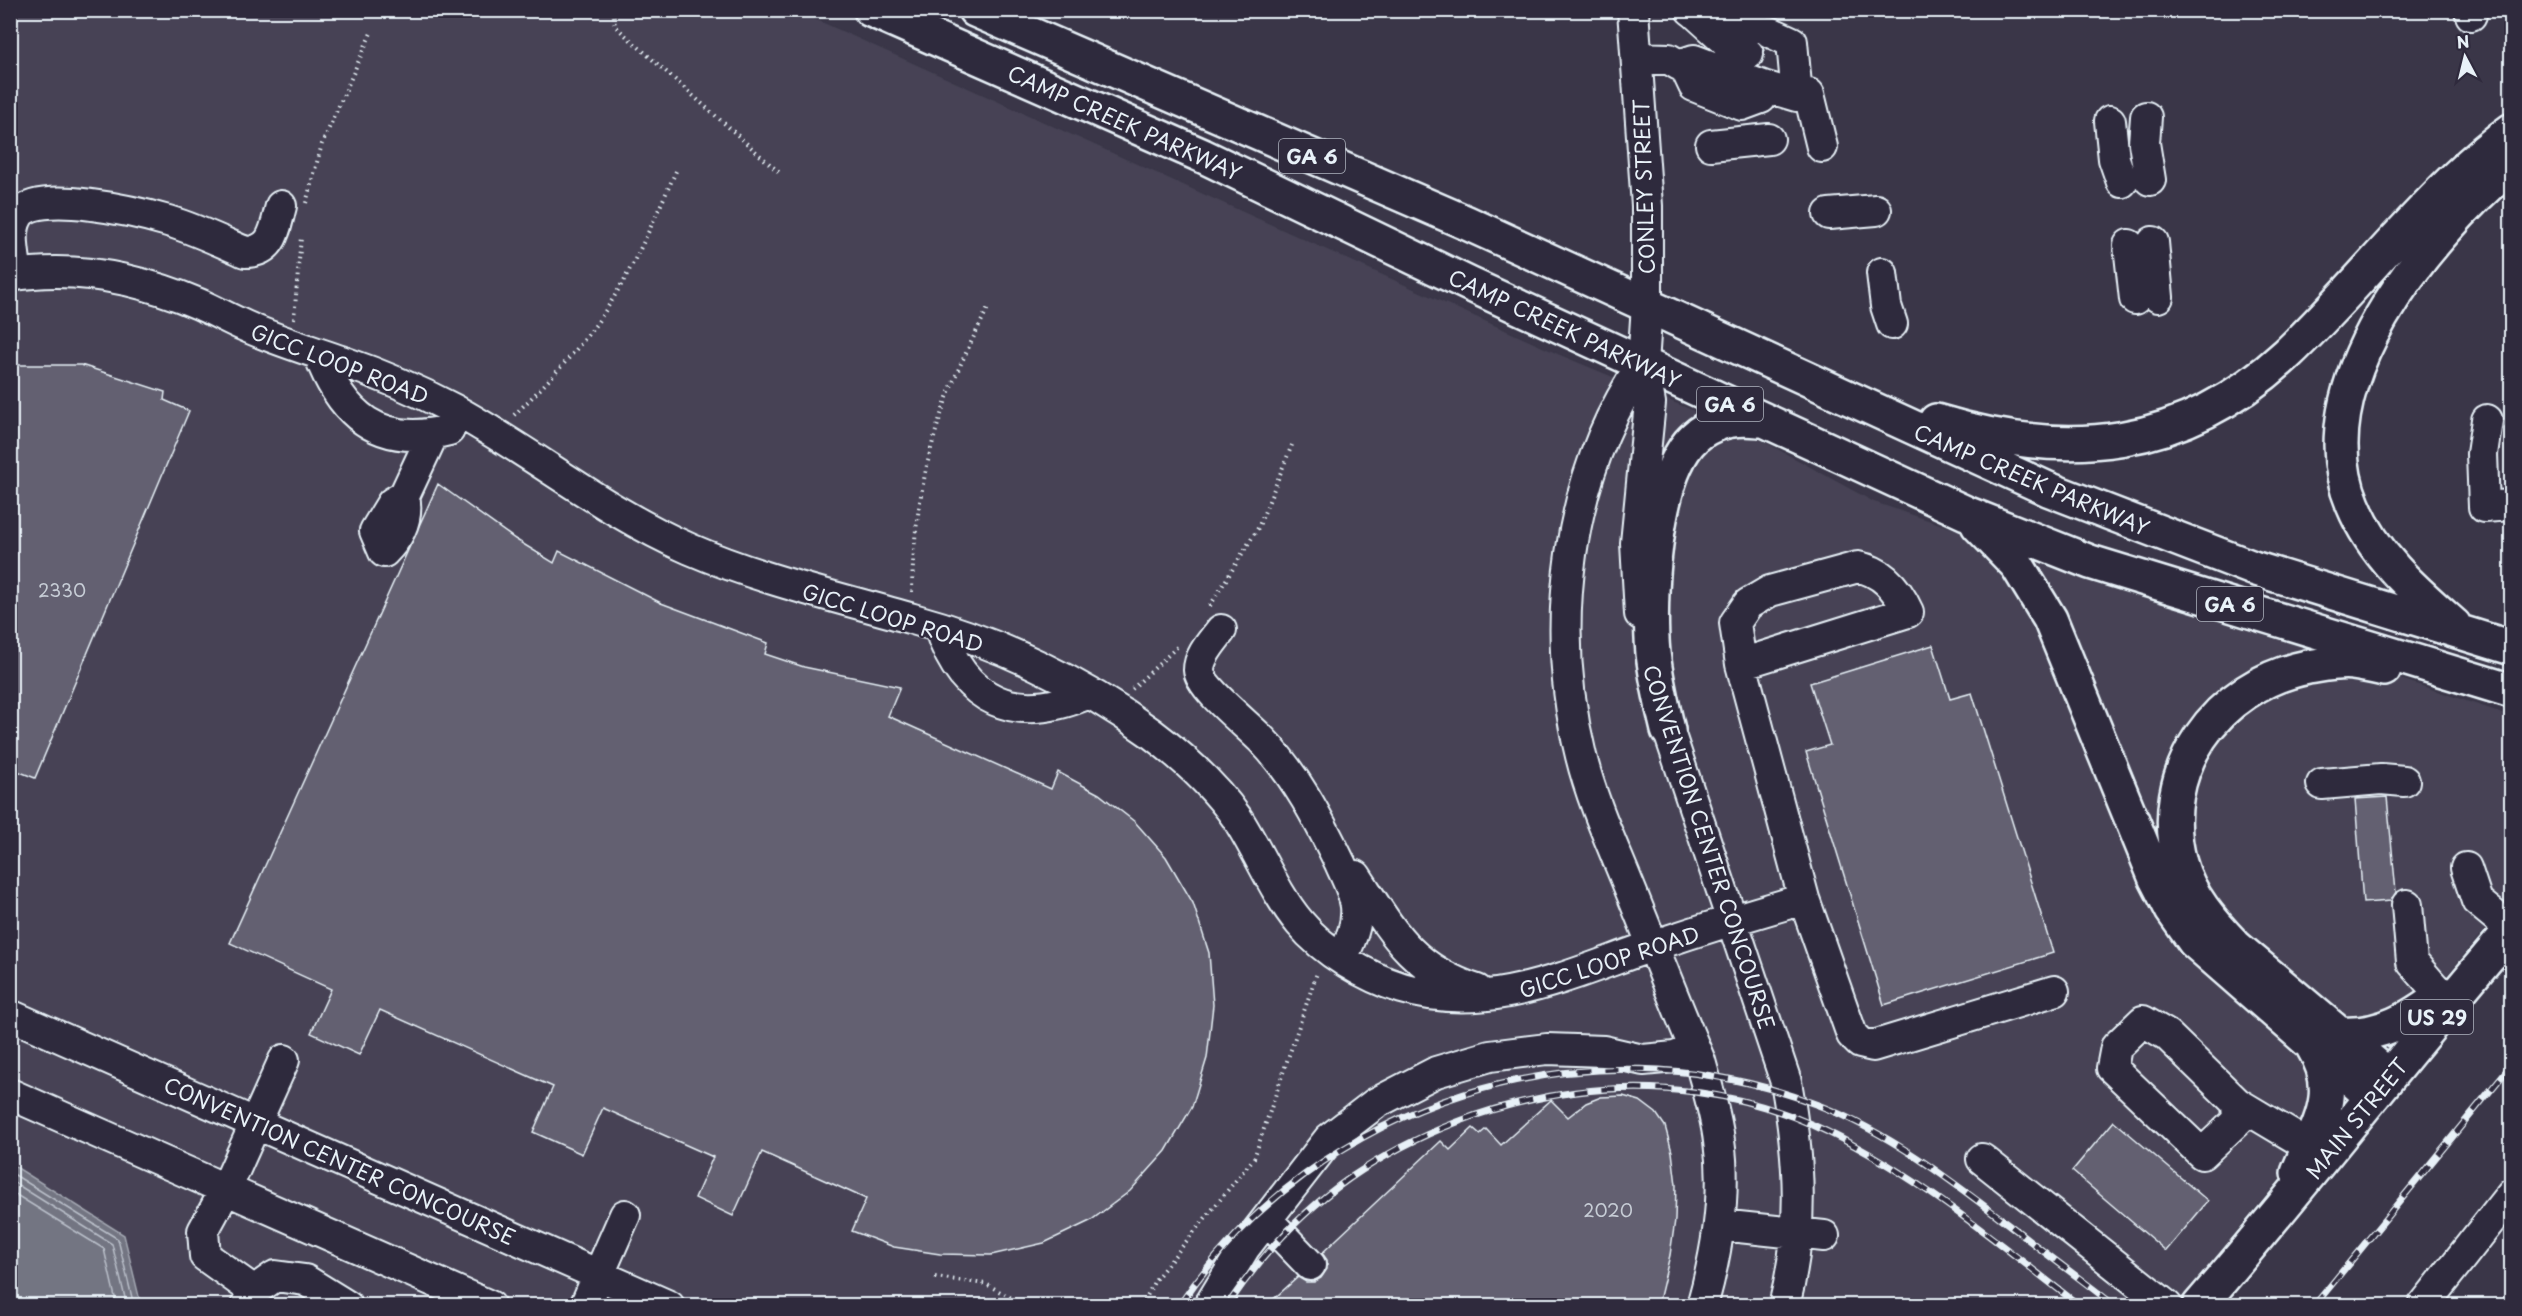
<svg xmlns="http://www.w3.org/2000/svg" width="2522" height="1316" viewBox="0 0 2522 1316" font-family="'Playpen Sans',sans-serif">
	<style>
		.built { fill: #464354 }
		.water { fill: #737482; stroke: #a2a6b1; stroke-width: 1.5 }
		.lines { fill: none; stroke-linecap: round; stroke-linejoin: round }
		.shore { stroke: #b9bfc9; stroke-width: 1.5 }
		.building { fill: #636171; stroke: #e8f1f8; stroke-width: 1.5 }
		.minor-casing { stroke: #e8f1f8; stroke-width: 34 }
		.major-casing { stroke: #e8f1f8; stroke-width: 38 }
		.path { stroke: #e8f1f8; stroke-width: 4; stroke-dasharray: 1.5 4.5; stroke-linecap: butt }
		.minor { stroke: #2f2a3d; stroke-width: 30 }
		.major { stroke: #2f2a3d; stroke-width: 33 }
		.rail-casing { stroke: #e8f1f8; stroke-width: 7 }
		.rail { stroke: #2f2a3d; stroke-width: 4.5; stroke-dasharray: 14; stroke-linecap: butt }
		.labels { text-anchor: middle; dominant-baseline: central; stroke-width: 4.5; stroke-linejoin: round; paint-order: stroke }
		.number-label { font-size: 18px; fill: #c7cdd6 }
		.shield { fill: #2f2a3d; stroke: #b0b5c0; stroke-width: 1.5 }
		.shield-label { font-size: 20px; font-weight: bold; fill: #e8f1f8 }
		.street-label { font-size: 21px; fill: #e8f1f8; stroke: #2f2a3d }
	</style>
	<rect width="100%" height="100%" fill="#3a3648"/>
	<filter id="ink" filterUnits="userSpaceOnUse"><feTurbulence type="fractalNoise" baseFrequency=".0167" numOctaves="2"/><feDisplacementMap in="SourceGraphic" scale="12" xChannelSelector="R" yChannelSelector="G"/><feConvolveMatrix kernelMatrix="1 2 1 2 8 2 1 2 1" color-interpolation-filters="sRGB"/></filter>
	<g filter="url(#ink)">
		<path class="built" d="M10,11H797L1560,355L1752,435L1874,502L2511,716V897L2176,1305H11Z"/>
		<path class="water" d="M11,1164L124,1235L141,1305H11Z"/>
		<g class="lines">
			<path class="shore" d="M10,1172L118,1239L134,1306
				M10,1180L112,1244L127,1306
				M10,1191L104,1249L117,1306"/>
		</g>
		<path class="building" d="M10,365H81L165,392L164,400L189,411L35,778L10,768Z
			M438,484L515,539L554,563L559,551L661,603L768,643L765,654L804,667L900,687L888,716L1051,789L1058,772L1099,794L1135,822L1166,857L1193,903L1209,953L1213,1005L1207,1058L1192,1107L1166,1151L1130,1191L1090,1221L1044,1243L991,1255L940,1254L894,1247L852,1231L866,1199L762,1152L733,1216L695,1198L713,1157L603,1108L582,1154L533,1132L553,1087L380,1010L359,1055L311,1033L331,989L230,943Z
			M1933,645L1950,699L1972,693L2053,953L1884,1005L1806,752L1830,745L1810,683Z
			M2387,797L2396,892L2391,901L2363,903L2355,799Z
			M1623,1096L1640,1101L1656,1113L1665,1126L1672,1152L1676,1185L1675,1220L1670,1255L1658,1305H1267L1298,1277L1306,1282H1314L1321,1278L1327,1269V1260L1322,1253L1441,1141L1450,1150L1473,1128L1480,1134L1486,1129L1501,1145L1551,1100L1568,1117L1586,1103L1601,1097Z
			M2114,1121L2208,1201L2166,1251L2072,1171Z"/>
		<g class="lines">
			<g class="minor-casing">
				<path id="minor" d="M1633,10L1647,206V305L1643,364L1650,403L1636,543L1640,614
					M1691,10L1695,13L1735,16L1757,27
					M2470,10L2471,15
					M1695,13L1736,50L1748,54
					M1770,32L1792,42L1797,96
					M1637,58L1669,59L1679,65L1694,60L1763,86L1797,96
					M1686,69L1694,86L1742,105L1761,98
					M1809,94L1822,147
					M2146,117L2144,143L2150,180
					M2110,121L2114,159L2122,182
					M1711,145L1769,139
					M1829,214L1876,210
					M2153,242L2158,297
					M2129,245L2135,299
					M1882,273L1886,306L1892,324
					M17,275C15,257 8,232 18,216C34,187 141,213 168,221C195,229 220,241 245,252C274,252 275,228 281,206
					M10,276C74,265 140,279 199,304C215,311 229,319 245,326C276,340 309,350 341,361C379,374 417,390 453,409C534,453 603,511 690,549C762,580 837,597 913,619C997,642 1080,681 1151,733C1183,757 1214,785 1237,818C1259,852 1274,892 1300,923C1324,952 1366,977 1402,988C1492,1015 1574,972 1658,944C1706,928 1755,913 1804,899L1741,664L1735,623L1748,604L1770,591L1858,567C1883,571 1898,590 1908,612L1741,664
					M319,354C342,416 380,448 449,430
					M1643,364C1566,475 1549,627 1581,756C1592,801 1611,842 1628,884C1652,943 1675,1002 1700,1061C1707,1087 1716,1114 1719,1141C1727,1196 1717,1253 1702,1306
					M2487,420L2482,454L2484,507L2512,505
					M404,496C409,519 400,536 384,552L375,531L392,503L404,496L433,434
					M939,627C964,703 1016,725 1089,693
					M1221,630C1213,641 1199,655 1199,670C1200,688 1248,725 1262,740C1296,775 1319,820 1340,863C1346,877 1354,891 1356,906C1358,925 1350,941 1342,958
					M1661,708L1786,1082C1800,1159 1804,1229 1784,1306
					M2322,784L2381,779L2404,781
					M2466,868L2477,901L2511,929
					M1356,876C1392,931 1410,968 1477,990
					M1804,899L1852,1035L1860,1043L1873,1046L2054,991
					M2407,905L2412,962L2441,995
					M10,1015L669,1306
					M2143,1021L2167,1035L2237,1103L2238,1120L2202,1154L2112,1068L2116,1047Z
					M10,1094L490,1306
					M2237,1103L2309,1146
					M1982,1159L2167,1306
					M1267,1220L1310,1265
					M1720,1225L1824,1236
					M254,1291L275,1276L305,1280L347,1306
					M246,1306L254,1291L205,1256L203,1231L226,1189L284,1060
					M585,1306L625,1215
					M1209,1306L1245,1247L1329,1139L1376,1103L1436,1072L1490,1056L1547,1049L1604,1051L1643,1060L1675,1057L1695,1049
					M2423,1306L2512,1193"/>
			</g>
			<g class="major-casing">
				<path id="major" d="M871,10L1203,156L1469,284L1966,513L2090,562L2512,691
					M975,10L1467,223L2048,489L2253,568L2512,648
					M1936,421C2068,461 2183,450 2287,354C2324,319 2358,280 2393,242C2430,203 2467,162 2512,130
					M1978,525L2017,565L2050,619L2156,879L2172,910L2194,941L2372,1097
					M2454,625C2414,590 2374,556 2353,505C2302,386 2426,237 2512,164
					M2384,669C2374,667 2363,664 2353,663C2338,661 2322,665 2308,667C2216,685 2155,771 2180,863C2189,896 2212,922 2235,946L2389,1076
					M1668,730C1662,705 1656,679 1653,653C1648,601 1654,485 1689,443C1707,422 1733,417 1759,420
					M2340,1034C2381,1037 2411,1018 2443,994
					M2298,1173C2316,1127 2343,1095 2313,1047
					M2199,1306C2306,1182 2405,1053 2512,929"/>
			</g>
			<path class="path" d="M613,10L615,26L782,175
				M306,203L322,144L371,33
				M294,319L301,237
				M514,415C541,389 568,361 591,331C628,282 652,224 677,169
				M912,592C913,525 925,455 949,392C960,364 974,336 988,308
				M1210,606L1258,528L1292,445
				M1132,689L1177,647
				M935,1277L986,1284L1026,1306
				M1142,1306L1155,1280L1254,1158L1317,973"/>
			<use href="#minor" class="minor"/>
			<use href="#major" class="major"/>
			<g class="rail-casing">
				<path id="rail" d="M1179,1306C1317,1099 1588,1015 1818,1105C1893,1134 1957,1185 2020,1233C2051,1258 2084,1281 2115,1306
					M1227,1306C1260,1257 1301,1212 1350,1178C1483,1087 1663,1058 1813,1125C1911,1169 1995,1241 2080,1306
					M2314,1306L2512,1064"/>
			</g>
			<use href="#rail" class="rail"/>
		</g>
	</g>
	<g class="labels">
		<g class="number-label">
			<text x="62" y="589">2330</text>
			<text x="1608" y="1209">2020</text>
		</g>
		<g class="shield">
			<rect x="1279" y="139" width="66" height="34" rx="4.5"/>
			<rect x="1697" y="387" width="66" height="34" rx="4.5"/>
			<rect x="2197" y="587" width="66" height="34" rx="4.5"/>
			<rect x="2401" y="1000" width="72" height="34" rx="4.5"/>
		</g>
		<g class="shield-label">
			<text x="1312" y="156">GA 6</text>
			<text x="1730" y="404">GA 6</text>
			<text x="2230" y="604">GA 6</text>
			<text x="2437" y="1017">US 29</text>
		</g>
		<g class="street-label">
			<text transform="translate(1125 122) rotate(24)">CAMP CREEK PARKWAY</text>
			<text transform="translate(1643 187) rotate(-92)">CONLEY STREET</text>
			<text transform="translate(1565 328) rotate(25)">CAMP CREEK PARKWAY</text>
			<text transform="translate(340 363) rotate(21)">GICC LOOP ROAD</text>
			<text transform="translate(2032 479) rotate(23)">CAMP CREEK PARKWAY</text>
			<text transform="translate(893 617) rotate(17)">GICC LOOP ROAD</text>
			<text transform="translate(1710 847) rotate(72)">CONVENTION CENTER CONCOURSE</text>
			<text transform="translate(1609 961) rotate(-18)">GICC LOOP ROAD</text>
			<text transform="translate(2356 1118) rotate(-51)">MAIN STREET</text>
			<text transform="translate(340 1160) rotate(24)">CONVENTION CENTER CONCOURSE</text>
		</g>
	</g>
	<rect width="2522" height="1316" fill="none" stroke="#2f2a3d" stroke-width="36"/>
	<rect x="18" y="18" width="2486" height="1280" fill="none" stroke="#e8f1f8" stroke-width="2" filter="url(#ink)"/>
	<g transform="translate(2465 57) rotate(353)" stroke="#2f2a3d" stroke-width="4.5" paint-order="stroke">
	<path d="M0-4.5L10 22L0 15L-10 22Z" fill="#e8f1f8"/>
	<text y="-9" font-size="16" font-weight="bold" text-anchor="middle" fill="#e8f1f8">N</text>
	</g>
</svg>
